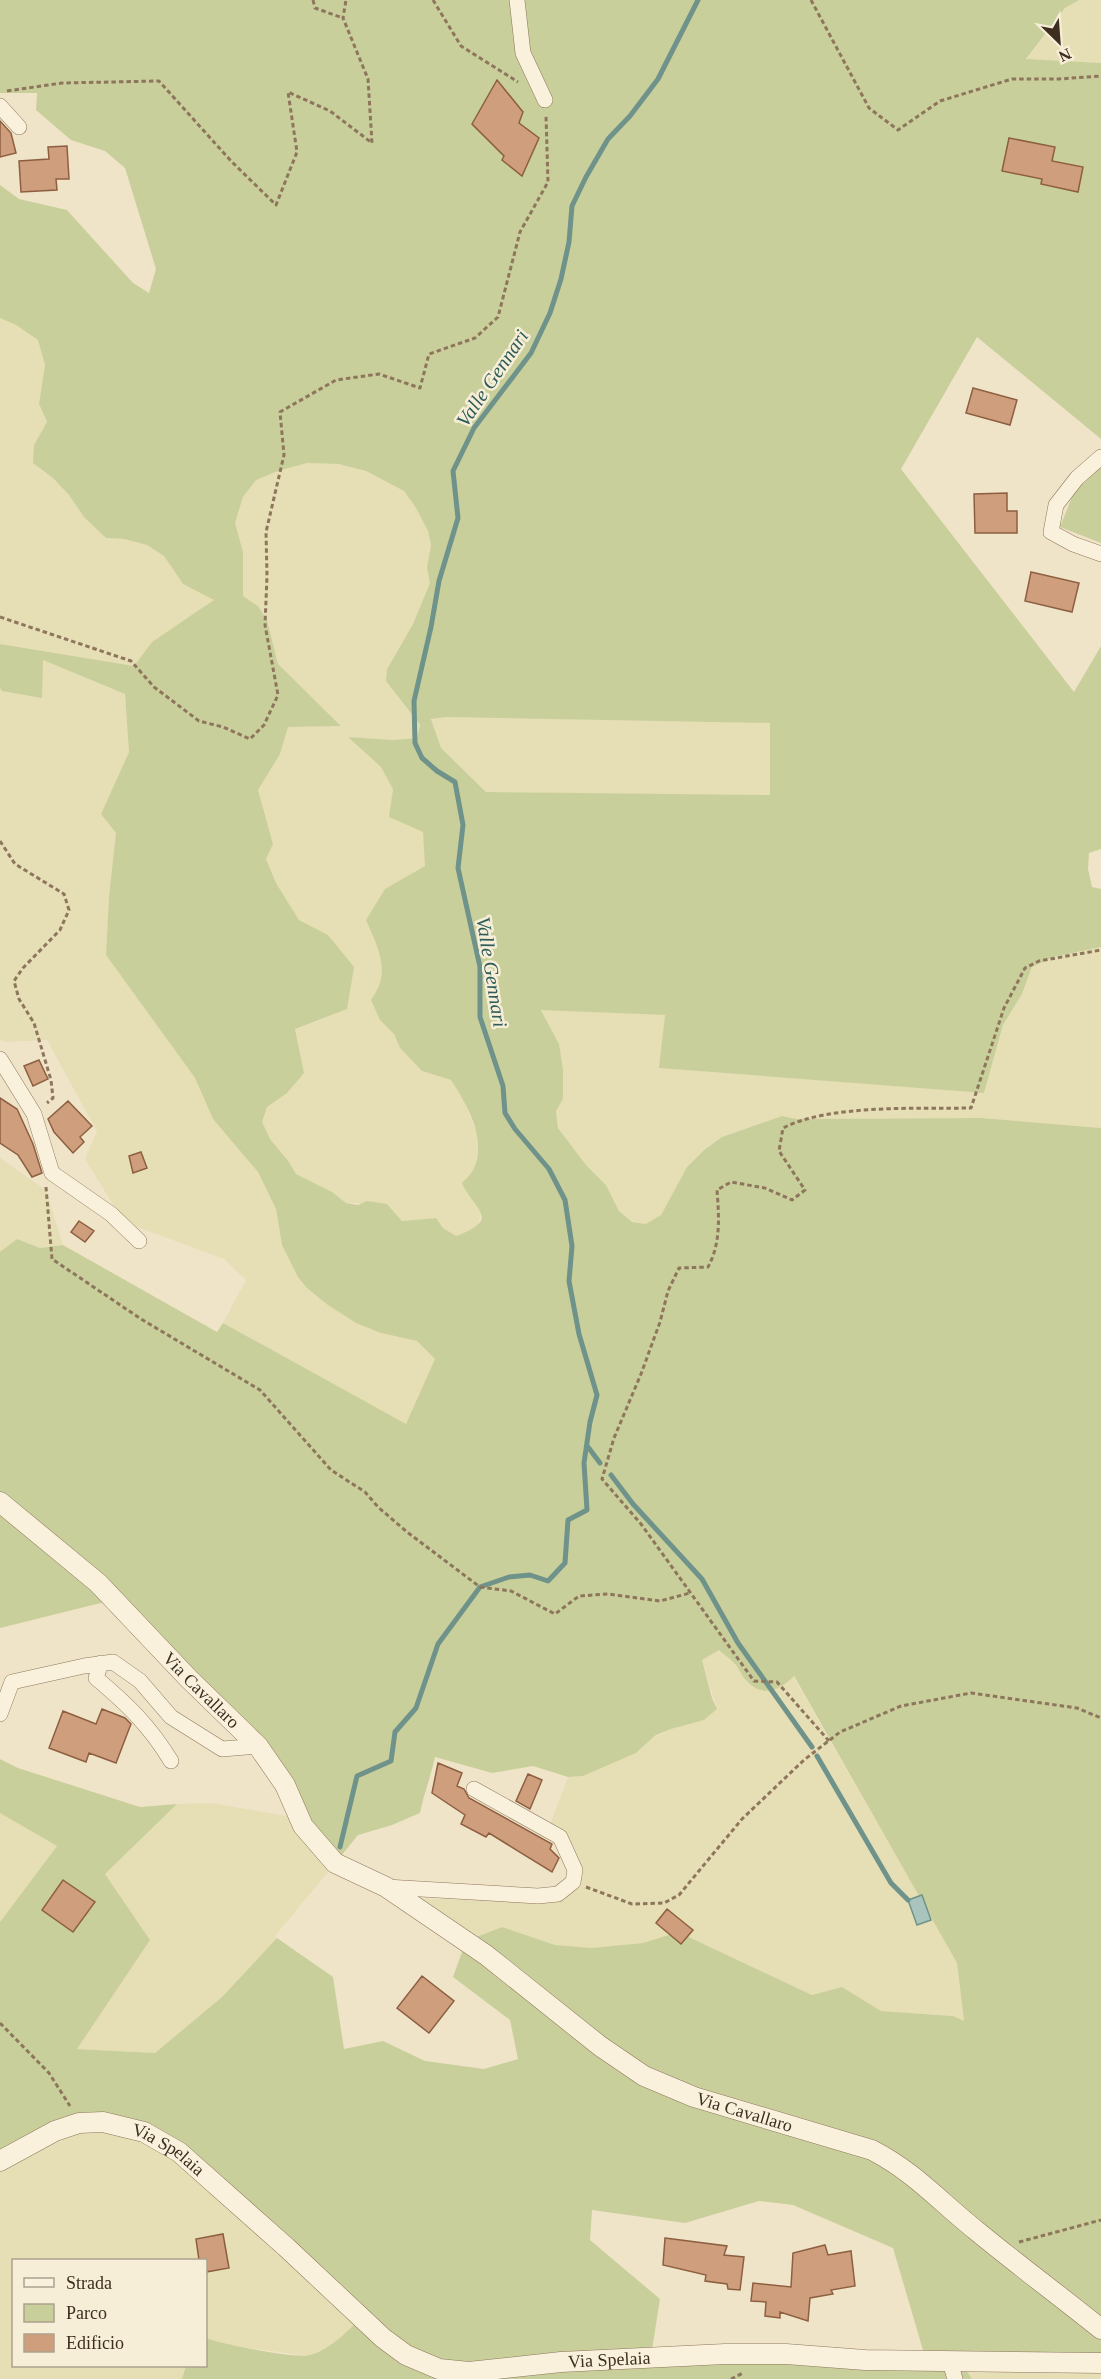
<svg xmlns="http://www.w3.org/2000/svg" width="1101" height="2379" viewBox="0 0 1101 2379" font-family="'Times New Roman',serif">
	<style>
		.farmland { fill: #e6deb5 }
		.green { fill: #c9cf9b; fill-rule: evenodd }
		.water { fill: #a9c4bc; stroke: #6f938a; stroke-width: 1.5 }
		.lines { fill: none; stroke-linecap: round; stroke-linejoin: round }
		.stream { stroke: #6f938a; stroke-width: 5 }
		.building { fill: #cf9f7d; stroke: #8d5f41; stroke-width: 1.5 }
		.minor-casing { stroke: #8d765c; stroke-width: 16 }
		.tertiary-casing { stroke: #8d765c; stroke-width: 21 }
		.path { stroke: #8d765c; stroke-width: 3; stroke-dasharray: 4.5 3; stroke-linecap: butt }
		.minor { stroke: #faf1dc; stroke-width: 15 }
		.tertiary { stroke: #faf1dc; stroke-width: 20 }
		.labels { text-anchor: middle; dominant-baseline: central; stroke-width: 5; stroke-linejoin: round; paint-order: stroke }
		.street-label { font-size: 18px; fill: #3d2e20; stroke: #f7eed8 }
		.water-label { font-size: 20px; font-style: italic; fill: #2f5d5a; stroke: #f7eed8 }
	</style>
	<rect width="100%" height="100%" fill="#f0e4c8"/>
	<path class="farmland" d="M1079,0H1101V63L1026,60L1065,8Z
		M0,318L16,325L38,340L45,365L39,404L47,422L34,445V463L53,478L69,495L84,517L106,538L124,539L147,545L164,556L183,584L215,600L152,642L134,666L0,644Z
		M307,463L339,464L366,471L404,491L416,508L428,531L431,545L428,567L430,583L413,624L387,668L386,681L420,726L417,738L393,740L349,737L381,767L393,789L390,817L423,832L426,866L386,889L366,920L382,959L380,1020L394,1034L400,1048L422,1071L451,1080L464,1100L480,1142L474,1169L466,1192L477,1203L481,1212L479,1223L474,1230L456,1237L443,1228L436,1218L402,1221L387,1204L346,1203L332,1192L296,1174L289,1162L270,1139L261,1122L267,1107L287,1093L304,1073L295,1029L347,1009L328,935L299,920L276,883L266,859L273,844L258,790L280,754L288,727L341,726L278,664L267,620L258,606L243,596V553L235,523L243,497L256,480L278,471Z
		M43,660L125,694L129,752L101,814L116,833L109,896L106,955L195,1078L213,1119L258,1172L276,1209L282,1245L381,1333L417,1341L435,1359L406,1425L223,1323L246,1280L224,1259L124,1222L85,1159L97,1131L47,1040L6,1042L0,1040V688L2,691Z
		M446,717L771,723L770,796L486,792L441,748L431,718Z
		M1101,947V1128L981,1118L796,1119L782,1116L722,1137L704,1150L687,1167L661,1215L646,1225L632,1222L619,1211L606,1185L586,1165L558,1128L556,1111L563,1099V1069L559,1044L541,1009L665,1015L660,1068L984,1093L1003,1025L1022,994L1032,967L1053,957Z
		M0,1158L46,1190L63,1245L40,1248L17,1239L0,1252Z
		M719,1650L736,1664L744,1678L793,1676L957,1963L964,2022L953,2016L881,2011L842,1987L812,1995L678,1932L643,1943L592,1948L555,1945L502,1927L466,1941L403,1898L551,1902L570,1895L581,1878L569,1838L550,1825L568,1777L583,1776L636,1753L656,1736L671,1729L704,1720L717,1709L702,1660Z
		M212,1803L297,1818L333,1866L275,1936L277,1938L222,1997L155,2053L76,2049L150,1940L105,1874L177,1804Z
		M0,1813L57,1846L0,1922Z
		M112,2126L163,2146L366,2315L329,2347L308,2356L220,2344L206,2338V2260H14V2366H186L182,2379H0V2156L50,2135Z
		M1101,2360V2379H972L963,2364Z"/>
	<path class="green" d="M0,0H1079L1065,8L1026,59L1101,63V439L977,337L901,469L1074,692L1101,646V849L1089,853L1088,869L1092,887L1101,889V947L1053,957L1032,967L1022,994L1003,1025L984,1093L659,1068L665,1015L541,1010L559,1044L563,1069V1099L556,1111L558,1128L586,1165L606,1185L619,1211L632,1222L646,1224L661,1215L687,1167L704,1150L722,1137L782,1116L796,1119L981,1118L1101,1128V2360L963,2365L972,2379H182L186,2366H206V2338C220,2344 297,2359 310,2355C332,2349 349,2329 365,2314L163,2146L112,2126L50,2135L0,2156V1922L57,1846L0,1813V1759L18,1768L140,1807L177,1804L105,1874L150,1940L77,2049L155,2053L222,1997L277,1938L333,1977L344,2049L383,2041L425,2061L484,2069L518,2059L510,2020L453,1977L466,1941L502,1927L555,1945L592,1948L643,1943L678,1932L812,1995L842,1987L881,2011L953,2016L964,2021L957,1963L794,1676C778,1692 761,1698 745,1679C740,1674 739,1667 734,1663C730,1658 724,1655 719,1650L702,1660L712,1698L717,1709L704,1720L671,1729L656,1735L636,1753L583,1776L568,1777L533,1766L492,1773L435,1757C431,1776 424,1793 420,1813L392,1825L358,1835L333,1866L252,1748L113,1600L0,1628V1252L17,1239L40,1248L63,1245L217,1332L223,1323L406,1424L435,1359L417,1341L381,1333L356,1323L328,1305L307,1288L298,1277L282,1245L276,1209L258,1172L213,1119L195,1078L106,955L109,896L116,833L101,814L129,752L125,694L43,660L42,698L2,691L0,688V644L134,666L152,642L214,600L183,584L164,556L147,545L124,539L106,538L84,517L69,495L53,478L33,463L34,445L47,422L39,404L45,365L38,340L16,325L0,318V185L19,199L67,210L133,283L149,293L156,269L125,168L105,151L71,140L36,110L37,93H0ZM307,463L339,464L366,471L404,491L416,508L428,531L431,545L427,568L430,583L413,624L387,669L386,681L420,725L417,738L393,740L348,737L381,767L393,789L389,817L423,832L425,866L385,889L366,920C378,949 392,971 371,1000L380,1020L394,1034L400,1048L422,1071L451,1080C467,1105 487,1138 474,1168C472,1173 466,1179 462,1183C473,1209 503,1219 456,1236L443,1228L436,1218L402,1221L387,1204L367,1201L358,1205L346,1203L332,1192L296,1174L289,1162L270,1139L262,1122L267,1107L287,1093L304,1073L295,1029L347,1009L354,967L328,935L299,920L276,883L266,859L273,844L258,790L280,754L288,727L341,726L278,664L267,620L258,606L243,596V552L235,523L243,497L256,480L278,471ZM446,717L770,723V795L486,792L441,748L431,719ZM759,2201L793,2205L893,2248L925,2357L652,2350L660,2299L590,2240L592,2210L685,2223Z
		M1101,467V543L1060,527L1074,492Z"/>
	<path class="water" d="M922,1895L931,1920L917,1925L908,1900Z"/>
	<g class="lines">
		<path class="stream" d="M588,1447L600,1463
			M611,1475L633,1504L702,1579L738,1643L812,1747
			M817,1756L891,1883L908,1900
			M340,1847L357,1776L391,1761L395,1732L416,1708L438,1644L480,1587L509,1577L530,1575L548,1581L565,1563L568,1520L587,1510L584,1463L590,1422L597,1395L579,1334L569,1281L572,1246L565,1200L549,1169L515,1129L505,1113L503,1086L480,1017V967L458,868L463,825L455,782L437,771L422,758L415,743L414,701L431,627L439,581L458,518L453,471L474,428L531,353L550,313L561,279L569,242L572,206L586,177L608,139L630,116L658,79L698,0"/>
	</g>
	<path class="building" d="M497,80L523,112L519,123L539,138L522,176L502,160L504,156L472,124Z
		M0,121L11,133L16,153L0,157Z
		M1009,138L1055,147L1052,161L1083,167L1078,192L1041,184L1042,179L1002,171Z
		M67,146L69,179H56L57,190L21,192L19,161L49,159L48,147Z
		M973,388L1017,400L1010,425L966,413Z
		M1007,493V511H1017V533H975L974,494Z
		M1031,572L1079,583L1072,612L1025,601Z
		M39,1060L48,1079L33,1086L24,1066Z
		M0,1098L17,1109L33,1144L42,1173L32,1177L18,1155L0,1143Z
		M68,1101L92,1126L80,1137L84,1142L73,1153L54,1132L48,1119Z
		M141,1152L147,1168L133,1173L129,1156Z
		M79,1221L94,1231L85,1242L71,1232Z
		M102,1709L125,1718L131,1724L116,1763L89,1753L86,1762L49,1748L63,1711L96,1724Z
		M438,1763L462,1773L457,1786L464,1789L469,1798L552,1844L550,1849L559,1858L552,1872L489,1833L486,1837L461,1824L465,1815L432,1793Z
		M528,1774L542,1780L530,1809L516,1801Z
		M63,1880L95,1902L73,1932L42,1910Z
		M667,1909L693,1930L681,1944L656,1923Z
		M422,1976L454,2001L429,2033L397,2008Z
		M223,2234L229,2268L206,2272V2260H199L196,2239Z
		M665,2238L727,2246L724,2255L744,2257L740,2290L728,2289L727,2284L705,2281L706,2275L663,2265Z
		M825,2245L828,2255L851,2251L855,2286L831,2290L833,2294L810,2298L808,2321L780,2312V2318L765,2316L766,2302L751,2301L753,2283L791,2287L793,2253Z"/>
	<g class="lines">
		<g class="minor-casing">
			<path id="minor" d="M517,0L523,53L545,100
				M0,106L19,127
				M1101,457L1077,478L1056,505L1051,532L1073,544L1101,554
				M0,1059L34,1114L52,1173L111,1214L139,1241
				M101,1663L96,1678C128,1705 149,1725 171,1761
				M0,1714L12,1682L84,1666L113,1662L140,1681L171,1717L222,1749L258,1746
				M386,1887L538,1896L558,1894L573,1882L575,1870L560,1837L474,1789
				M950,2362L955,2379"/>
		</g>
		<g class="tertiary-casing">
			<g id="tertiary">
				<path id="s1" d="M0,1502L98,1583L189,1679L258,1746L285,1785L303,1826L335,1863L386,1887L486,1955L600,2046L644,2076L694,2097L872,2150C916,2173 940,2202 978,2232C1018,2265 1060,2296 1101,2329"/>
				<path id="s2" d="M0,2161L55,2131L79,2123L103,2122L144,2132L179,2152L286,2247L383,2338L406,2355L439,2369L469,2372L561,2362L725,2354H786L865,2360L1101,2363"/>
			</g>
		</g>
		<path class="path" d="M313,0L315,8L343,18
			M433,0L461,46L518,82
			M811,0L869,108L898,130L940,101L1012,79H1059L1101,76
			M7,91L62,83L159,81L231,161L276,205L297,152L288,92L330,111L372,143L368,79L343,18L346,0
			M0,617L131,661L154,687L199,721L223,727L250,739L264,725L278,695L265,625L267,576L266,532L284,455L280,412L336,380L379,374L420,388L429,354L475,338L498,317L520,232L548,182L546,116
			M0,841L15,864L64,894L69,910L60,930L23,968L14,981L19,999L34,1023L51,1080L53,1098L47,1103
			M46,1187L52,1259L141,1319L260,1390L331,1470L365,1492L378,1507L407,1532L480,1587L511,1591L555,1614L579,1596L608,1594L660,1601L690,1593
			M829,1741L777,1682L754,1681L641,1524L602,1479L614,1438L641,1374L660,1322L668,1291L679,1268L708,1267C721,1243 719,1217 717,1190L731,1182L765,1188L792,1200L805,1190L779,1151L783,1128C830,1104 917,1109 971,1108L1004,1008L1025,968L1039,961L1101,950
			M586,1887L632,1904L664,1903L679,1895L742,1819L804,1760L840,1732L901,1706L971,1693L1077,1708L1101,1718
			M0,2023L49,2073L70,2106
			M1019,2242L1101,2220
			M731,2379L743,2373"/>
		<use href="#minor" class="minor"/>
		<use href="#tertiary" class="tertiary"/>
	</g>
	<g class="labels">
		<g class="street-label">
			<text stroke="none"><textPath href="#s1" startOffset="276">Via Cavallaro</textPath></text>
			<text stroke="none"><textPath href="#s1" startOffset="980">Via Cavallaro</textPath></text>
			<text stroke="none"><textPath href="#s2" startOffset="184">Via Spelaia</textPath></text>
			<text stroke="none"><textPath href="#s2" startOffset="706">Via Spelaia</textPath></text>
		</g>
		<g class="water-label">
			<text transform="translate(492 378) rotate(-56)">Valle Gennari</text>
			<text transform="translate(492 972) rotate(81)">Valle Gennari</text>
		</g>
	</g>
	<rect x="12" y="2259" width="195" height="108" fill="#f7eed8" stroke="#ada18e" stroke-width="1.5"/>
	<rect x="24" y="2278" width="30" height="9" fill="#faf1dc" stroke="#ada18e" stroke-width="1.5"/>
	<text x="66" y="2289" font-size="18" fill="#3d2e20">Strada</text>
	<rect x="24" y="2304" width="30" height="18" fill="#c9cf9b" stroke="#ada18e" stroke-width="1.5"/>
	<text x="66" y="2319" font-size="18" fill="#3d2e20">Parco</text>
	<rect x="24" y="2334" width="30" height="18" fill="#cf9f7d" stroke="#ada18e" stroke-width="1.5"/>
	<text x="66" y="2349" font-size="18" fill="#3d2e20">Edificio</text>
	<g transform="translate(1059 42) rotate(155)" stroke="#f7eed8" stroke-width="4.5" paint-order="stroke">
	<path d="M0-4.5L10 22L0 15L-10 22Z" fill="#3d2e20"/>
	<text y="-9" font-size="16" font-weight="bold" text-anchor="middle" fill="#3d2e20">N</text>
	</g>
</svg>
